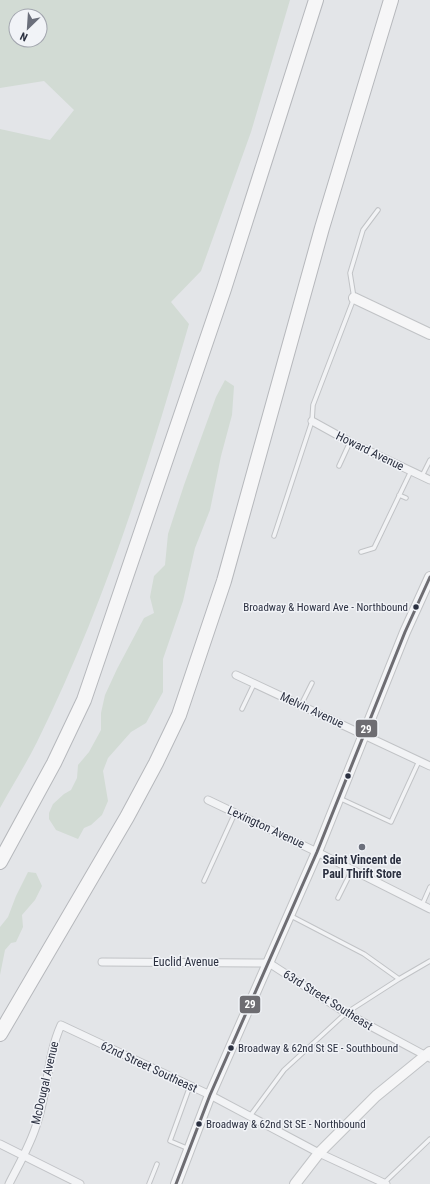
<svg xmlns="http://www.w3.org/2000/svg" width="430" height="1184" viewBox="0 0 430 1184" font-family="'Roboto Condensed',sans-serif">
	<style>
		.green { fill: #d2dbd4; fill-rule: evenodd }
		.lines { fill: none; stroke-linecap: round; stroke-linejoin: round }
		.lane-casing { stroke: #c1c3c6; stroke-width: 5.5 }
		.street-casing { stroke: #c1c3c6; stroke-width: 9 }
		.secondary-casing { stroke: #c1c3c6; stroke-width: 12 }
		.highway-casing { stroke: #b6b8bc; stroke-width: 16 }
		.lane { stroke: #f2f3f5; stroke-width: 3.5 }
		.street { stroke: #f2f3f5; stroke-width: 7 }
		.secondary { stroke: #f6f6f7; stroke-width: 10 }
		.highway { stroke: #f6f6f7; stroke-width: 14 }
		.bus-1-casing { stroke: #f1f3f7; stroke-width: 6 }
		.bus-1 { stroke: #6e6d72; stroke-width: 3 }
		.bus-dot { fill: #2b3040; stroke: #f1f3f7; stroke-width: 1.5 }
		.poi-dot { fill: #6b6f7b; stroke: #f1f3f7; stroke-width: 1.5 }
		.labels { text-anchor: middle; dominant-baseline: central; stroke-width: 3; stroke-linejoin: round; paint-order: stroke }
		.bus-label { font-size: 11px; fill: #2b3040; stroke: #f1f3f7; text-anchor: start }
		.street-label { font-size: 12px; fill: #2b3040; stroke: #f1f3f7 }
		.poi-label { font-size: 12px; font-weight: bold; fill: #2b3040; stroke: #f1f3f7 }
		.line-badge { stroke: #f1f3f7; stroke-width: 1.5 }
		.badge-label { font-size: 11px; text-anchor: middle; font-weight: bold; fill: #fff }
	</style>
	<rect width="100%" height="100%" fill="#e3e5e8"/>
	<path class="green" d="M0,0H290L251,132L201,271L171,302L189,324C148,466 103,609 37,742C26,764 12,786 0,808V129L50,140L74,110L44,81L0,88ZM16,16H40V40H16Z
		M225,380L234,386L232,415L221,456L210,510L195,548L183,601L163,659V692L146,723L131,732L108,758L103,771L108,801L102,815L91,825L84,828L78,839L56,830L49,819V813L53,804L64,794L71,790L77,778L78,765L89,752L101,730V713L105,695L117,669L144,618L154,613L150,597L154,576L165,565L168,534L184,485L216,397Z
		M28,872L36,873L42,886L35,900L22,915L23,927L16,942L11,943L5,950L0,975V927L8,917L16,896Z"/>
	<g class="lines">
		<g class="lane-casing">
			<path id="lane" d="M339,466L350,442
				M422,476L430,460
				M399,495L406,498
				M274,536L312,421L313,405L354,298L350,273L363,230L378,210
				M361,552L374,548L411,471
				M301,705L312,683
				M242,709L254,684
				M339,798L391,822L419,761
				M204,881L235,813
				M338,898L352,870
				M422,905L430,887
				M291,916L364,954L399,979
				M250,1116L284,1070L346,1013L399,979L430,961
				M189,1149L170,1141L190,1086
				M384,1183L430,1139
				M149,1184L157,1164"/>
		</g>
		<g class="street-casing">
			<path id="street" d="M312,421L350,442L430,480
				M236,675L430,766
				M208,800L317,852L430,909
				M102,962L269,963L346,1013L430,1058
				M0,1144L80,1184
				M9,1184C19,1164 31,1144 37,1123C48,1091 47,1056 61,1025L210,1095L319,1153L386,1184"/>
		</g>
		<g class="secondary-casing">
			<path id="secondary" d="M354,298L430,334
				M176,1184L210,1095L317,852L405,632L430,577
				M295,1184L319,1153L376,1096L430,1052"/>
		</g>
		<g class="highway-casing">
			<path id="highway" d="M0,862L54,763L84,700L224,289L316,0
				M0,1034L127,817L156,763L179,715L224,581L322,228L391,0"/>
		</g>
		<use href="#lane" class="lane"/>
		<use href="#street" class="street"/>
		<use href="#secondary" class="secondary"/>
		<use href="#highway" class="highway"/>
		<g class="bus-1-casing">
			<path id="bus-1" d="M176,1184L210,1095L317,852L405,632L430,577"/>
		</g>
		<use href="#bus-1" class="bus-1"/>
	</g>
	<g class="bus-dot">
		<circle cx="416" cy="607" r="3.5"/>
		<circle cx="348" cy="776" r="3.5"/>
		<circle cx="231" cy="1048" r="3.5"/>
		<circle cx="199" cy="1124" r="3.5"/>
	</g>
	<circle class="poi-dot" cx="362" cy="847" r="4"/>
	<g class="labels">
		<g class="bus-label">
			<text x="408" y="607" text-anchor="end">Broadway &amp; Howard Ave - Northbound</text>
			<text x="238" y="1048">Broadway &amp; 62nd St SE - Southbound</text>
			<text x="206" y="1124">Broadway &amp; 62nd St SE - Northbound</text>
		</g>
		<g class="street-label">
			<text transform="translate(370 451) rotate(26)">Howard Avenue</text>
			<text transform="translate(312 710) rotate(25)">Melvin Avenue</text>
			<text transform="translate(266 827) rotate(25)">Lexington Avenue</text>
			<text x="186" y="962">Euclid Avenue</text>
			<text transform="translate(328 1000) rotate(32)">63rd Street Southeast</text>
			<text transform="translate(149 1067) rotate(25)">62nd Street Southeast</text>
			<text transform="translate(45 1083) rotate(-77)">McDougal Avenue</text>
		</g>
		<g class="poi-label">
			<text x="362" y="860">Saint Vincent de<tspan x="362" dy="14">Paul Thrift Store</tspan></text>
		</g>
	</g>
	<g class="line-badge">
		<rect x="355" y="719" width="23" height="19" rx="4" fill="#6e6d72"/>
		<rect x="239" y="995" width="22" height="19" rx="4" fill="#6e6d72"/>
	</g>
	<g class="badge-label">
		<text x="366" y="733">29</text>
		<text x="250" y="1008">29</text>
	</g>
	<g transform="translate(28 28) rotate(205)"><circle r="19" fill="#f1f3f7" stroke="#a2a5ae"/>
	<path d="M0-3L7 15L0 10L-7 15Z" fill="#6b6f7b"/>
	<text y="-6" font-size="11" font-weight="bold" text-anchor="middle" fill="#2b3040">N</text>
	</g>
</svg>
